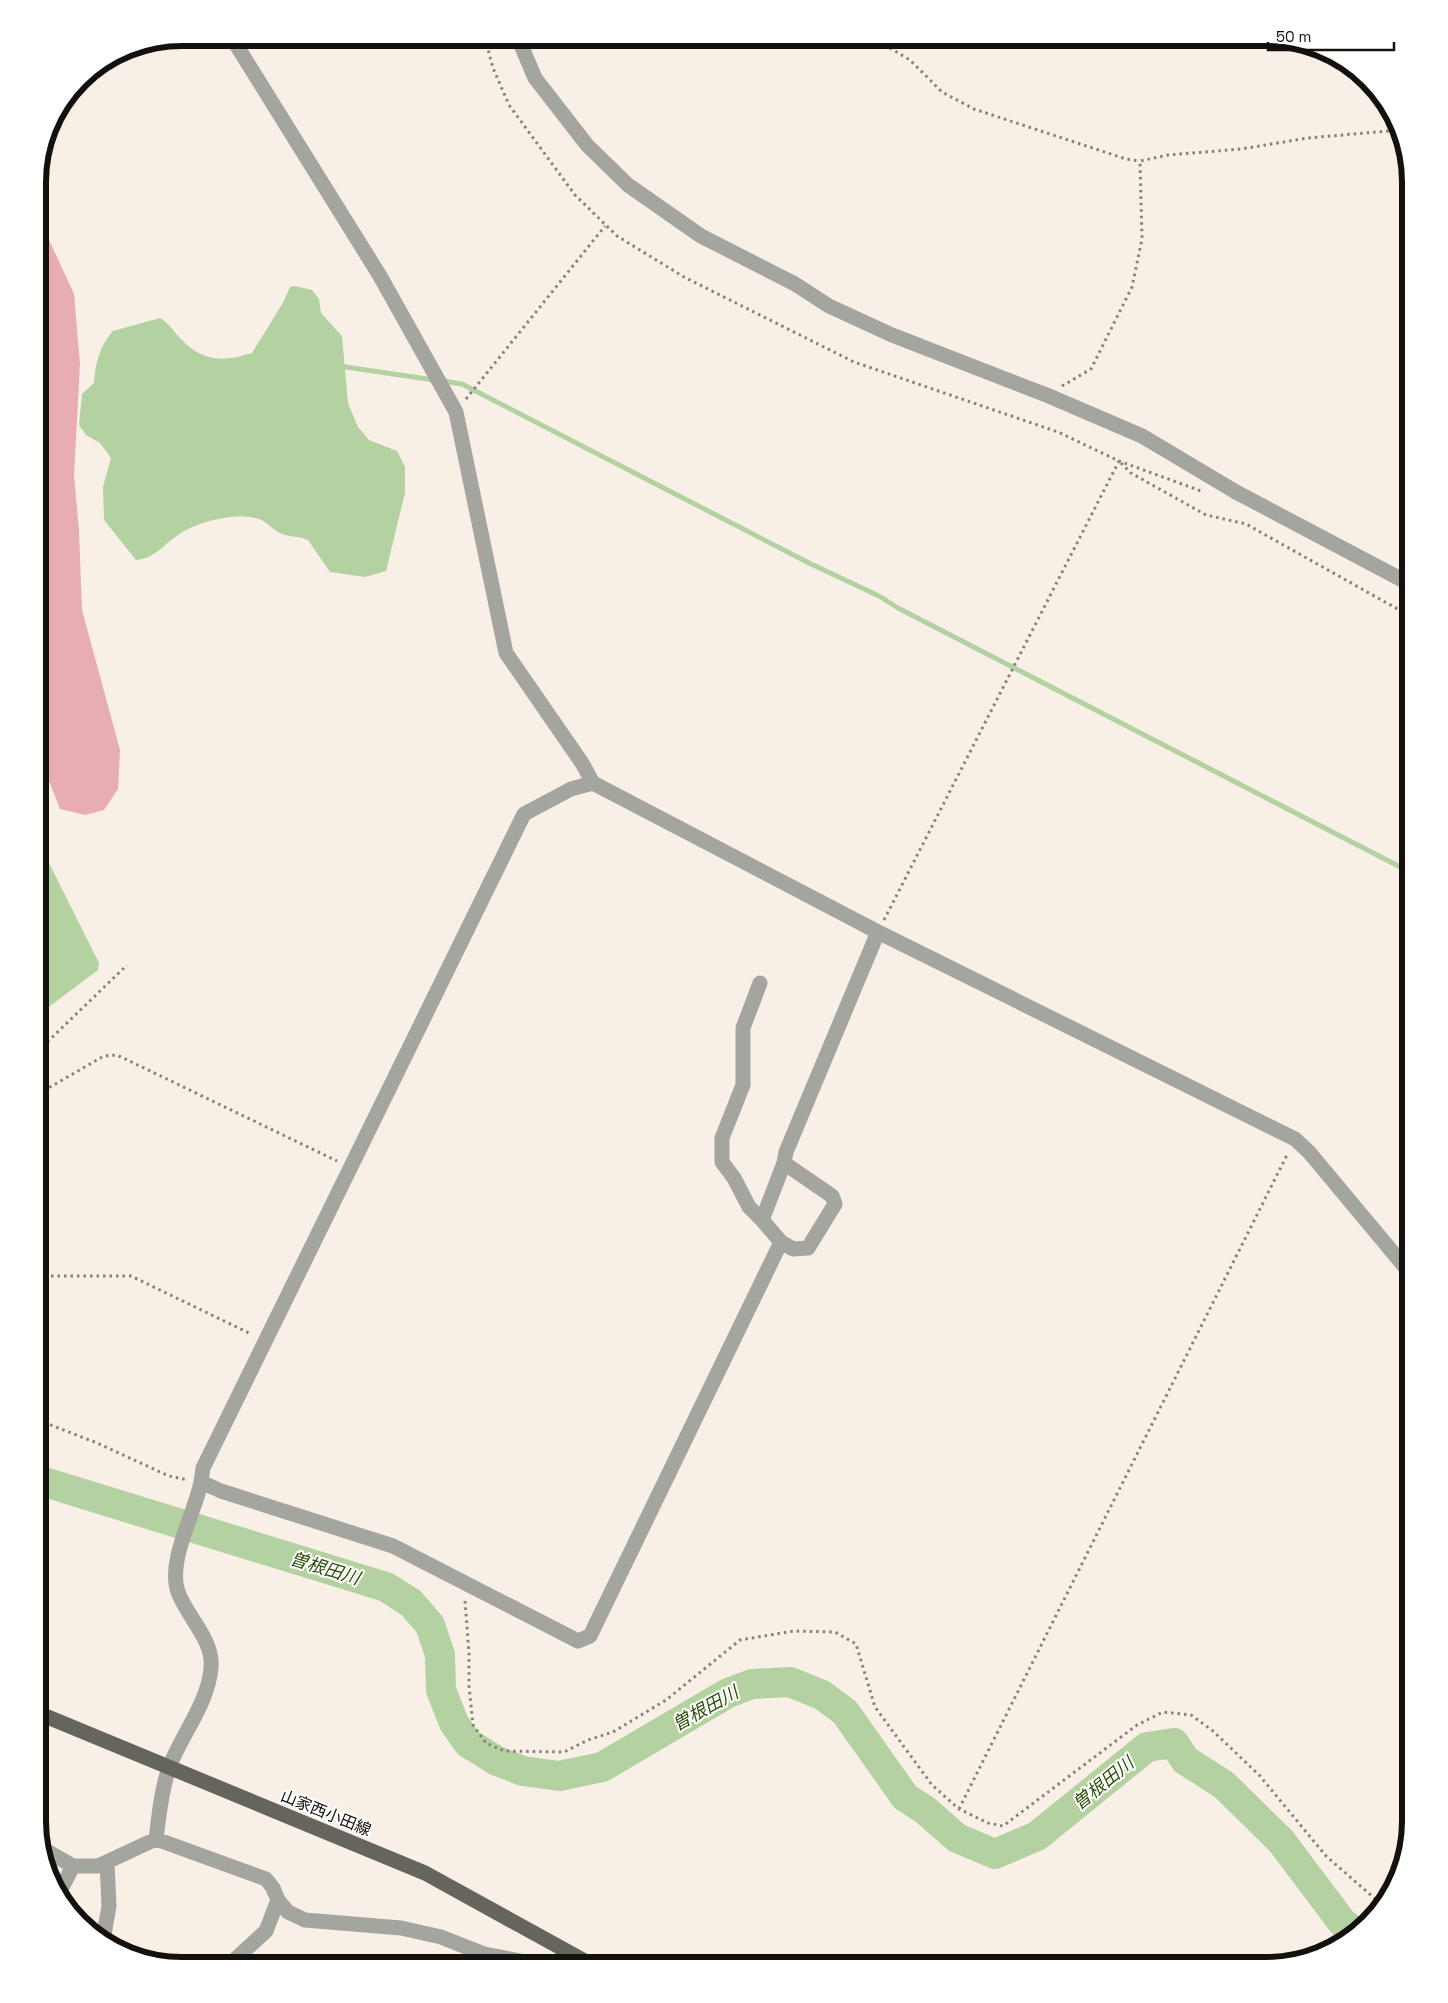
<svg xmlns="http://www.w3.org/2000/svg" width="1448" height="2003" viewBox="0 0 1448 2003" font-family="'Space Grotesk','Noto Sans JP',sans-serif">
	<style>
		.forest { fill: #e8acb5 }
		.water { fill: #b4d1a2 }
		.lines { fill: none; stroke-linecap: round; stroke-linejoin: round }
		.stream { stroke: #b4d1a2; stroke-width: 5 }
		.river { stroke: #b4d1a2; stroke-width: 30 }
		.path { stroke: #86807a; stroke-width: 3; stroke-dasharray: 2.5 4; stroke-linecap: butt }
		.minor { stroke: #a5a5a0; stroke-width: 15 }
		.major { stroke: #66655d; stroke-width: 15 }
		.labels { text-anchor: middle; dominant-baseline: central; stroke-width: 4; stroke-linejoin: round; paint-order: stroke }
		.street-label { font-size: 16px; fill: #13100d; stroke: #fff }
		.water-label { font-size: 18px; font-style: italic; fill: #2e4f0c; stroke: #fff }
		.rim { fill: none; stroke: #13100d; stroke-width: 6 }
	</style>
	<rect width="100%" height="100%" fill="#f8f0e7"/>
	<path class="forest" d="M38,216L74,294L80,364L74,475L79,531L82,610L120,750L118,789L104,810L85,815L60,809L38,753Z"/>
	<path class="water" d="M295,286L312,290L319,299L321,313L342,336L348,403L358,427L369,440L397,451L405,467V493L386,571L365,577L330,572L308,540C299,536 290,537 282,534C273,531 268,522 259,519C237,512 198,521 178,535C163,545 156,558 136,560L104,520L103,487L111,458L100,443L86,435L79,425L82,394L94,383C95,364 100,345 113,331L160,318C169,323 174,332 182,340C203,362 224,362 252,353L284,301L290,287Z
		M38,841L99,963L98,970L38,1015Z"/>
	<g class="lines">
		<path class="stream" d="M339,366L434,380
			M443,381L462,384L809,563L879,596L898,608L1410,872"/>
		<path class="river" d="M38,1480L386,1587L411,1603L430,1625L440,1655L441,1690L454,1723L468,1743L497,1761L523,1771L559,1776L602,1767L728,1693L752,1684L790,1682L822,1695L845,1712L905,1797L925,1810L957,1838L995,1854L1037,1836L1147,1747L1174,1743L1185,1760L1224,1785L1281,1841L1342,1922L1353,1931"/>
		<path class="path" d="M485,38L493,68L509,105L575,195L617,236L684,277L854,362L1058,432L1119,461L1201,491
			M873,38L910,60L942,92L974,109L1126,159L1140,161
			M1062,386L1091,369L1132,287L1142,239L1140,161L1168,155L1241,149L1308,138L1388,131L1395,125
			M466,399L605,226
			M1121,463L1131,473L1206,515L1246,524L1410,616
			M884,920L1119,461
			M38,1051L127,965
			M38,1094L104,1056L117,1055L337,1161
			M38,1276H131L251,1334
			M38,1420L97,1443L169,1476L188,1480
			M465,1601L469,1653V1686L473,1725L486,1743L504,1751L564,1752L588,1740L613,1732L666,1700L740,1640L794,1631L835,1632L856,1644L875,1707L932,1785L959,1809L988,1823L1003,1826L1137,1725L1163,1712L1191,1715L1213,1731L1260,1776L1326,1856L1381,1904
			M959,1809L1288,1153"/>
		<path class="minor" d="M232,38L380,276L456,412L506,653L582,763L593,783L878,932L1295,1139L1309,1152L1410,1273
			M518,38L535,78L587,145L628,185L701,236L795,284L829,306L892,335L1049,396L1142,436L1236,492L1410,584
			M593,783L571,789L524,814L203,1468L201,1482L221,1491L393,1546L578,1641L590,1636L781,1242L793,1249L808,1248L835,1204L832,1196L784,1163L786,1152L878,932
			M760,983L743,1028V1085L722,1138V1162L734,1178L749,1207L762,1220
			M781,1242L762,1220L784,1163
			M156,1839C159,1816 161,1791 169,1768C181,1735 208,1704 211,1668C214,1640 187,1617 178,1592C167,1561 195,1513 201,1482
			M45,1850L73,1866H98L156,1839L266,1879L273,1888L278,1900L288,1912L305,1920L401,1928L441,1937L484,1954L542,1965L561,1960L571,1955
			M58,1895L73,1866
			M104,1935L109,1906L107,1862
			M229,1965L266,1931L278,1900"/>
		<path class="major" d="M38,1713L425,1873L592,1965"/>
	</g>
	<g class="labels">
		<g class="street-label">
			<text transform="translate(326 1813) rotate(22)">山家西小田線</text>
		</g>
		<g class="water-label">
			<text transform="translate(325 1568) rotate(17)">曽根田川</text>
			<text transform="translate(705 1708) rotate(-29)">曽根田川</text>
			<text transform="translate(1103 1783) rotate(-39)">曽根田川</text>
		</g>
	</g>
	<path d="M0 0H1448V2003H0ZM182 46H1266A136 136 0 0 1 1402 182V1821A136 136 0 0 1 1266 1957H182A136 136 0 0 1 46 1821V182A136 136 0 0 1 182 46Z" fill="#fff" fill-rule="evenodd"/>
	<path class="rim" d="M182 46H1266A136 136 0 0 1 1402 182V1821A136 136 0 0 1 1266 1957H182A136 136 0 0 1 46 1821V182A136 136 0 0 1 182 46Z"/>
	<path d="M1268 42v8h126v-8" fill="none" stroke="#13100d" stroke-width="2.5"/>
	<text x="1276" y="42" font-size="15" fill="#13100d" stroke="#ffffff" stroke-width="4" paint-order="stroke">50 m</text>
</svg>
